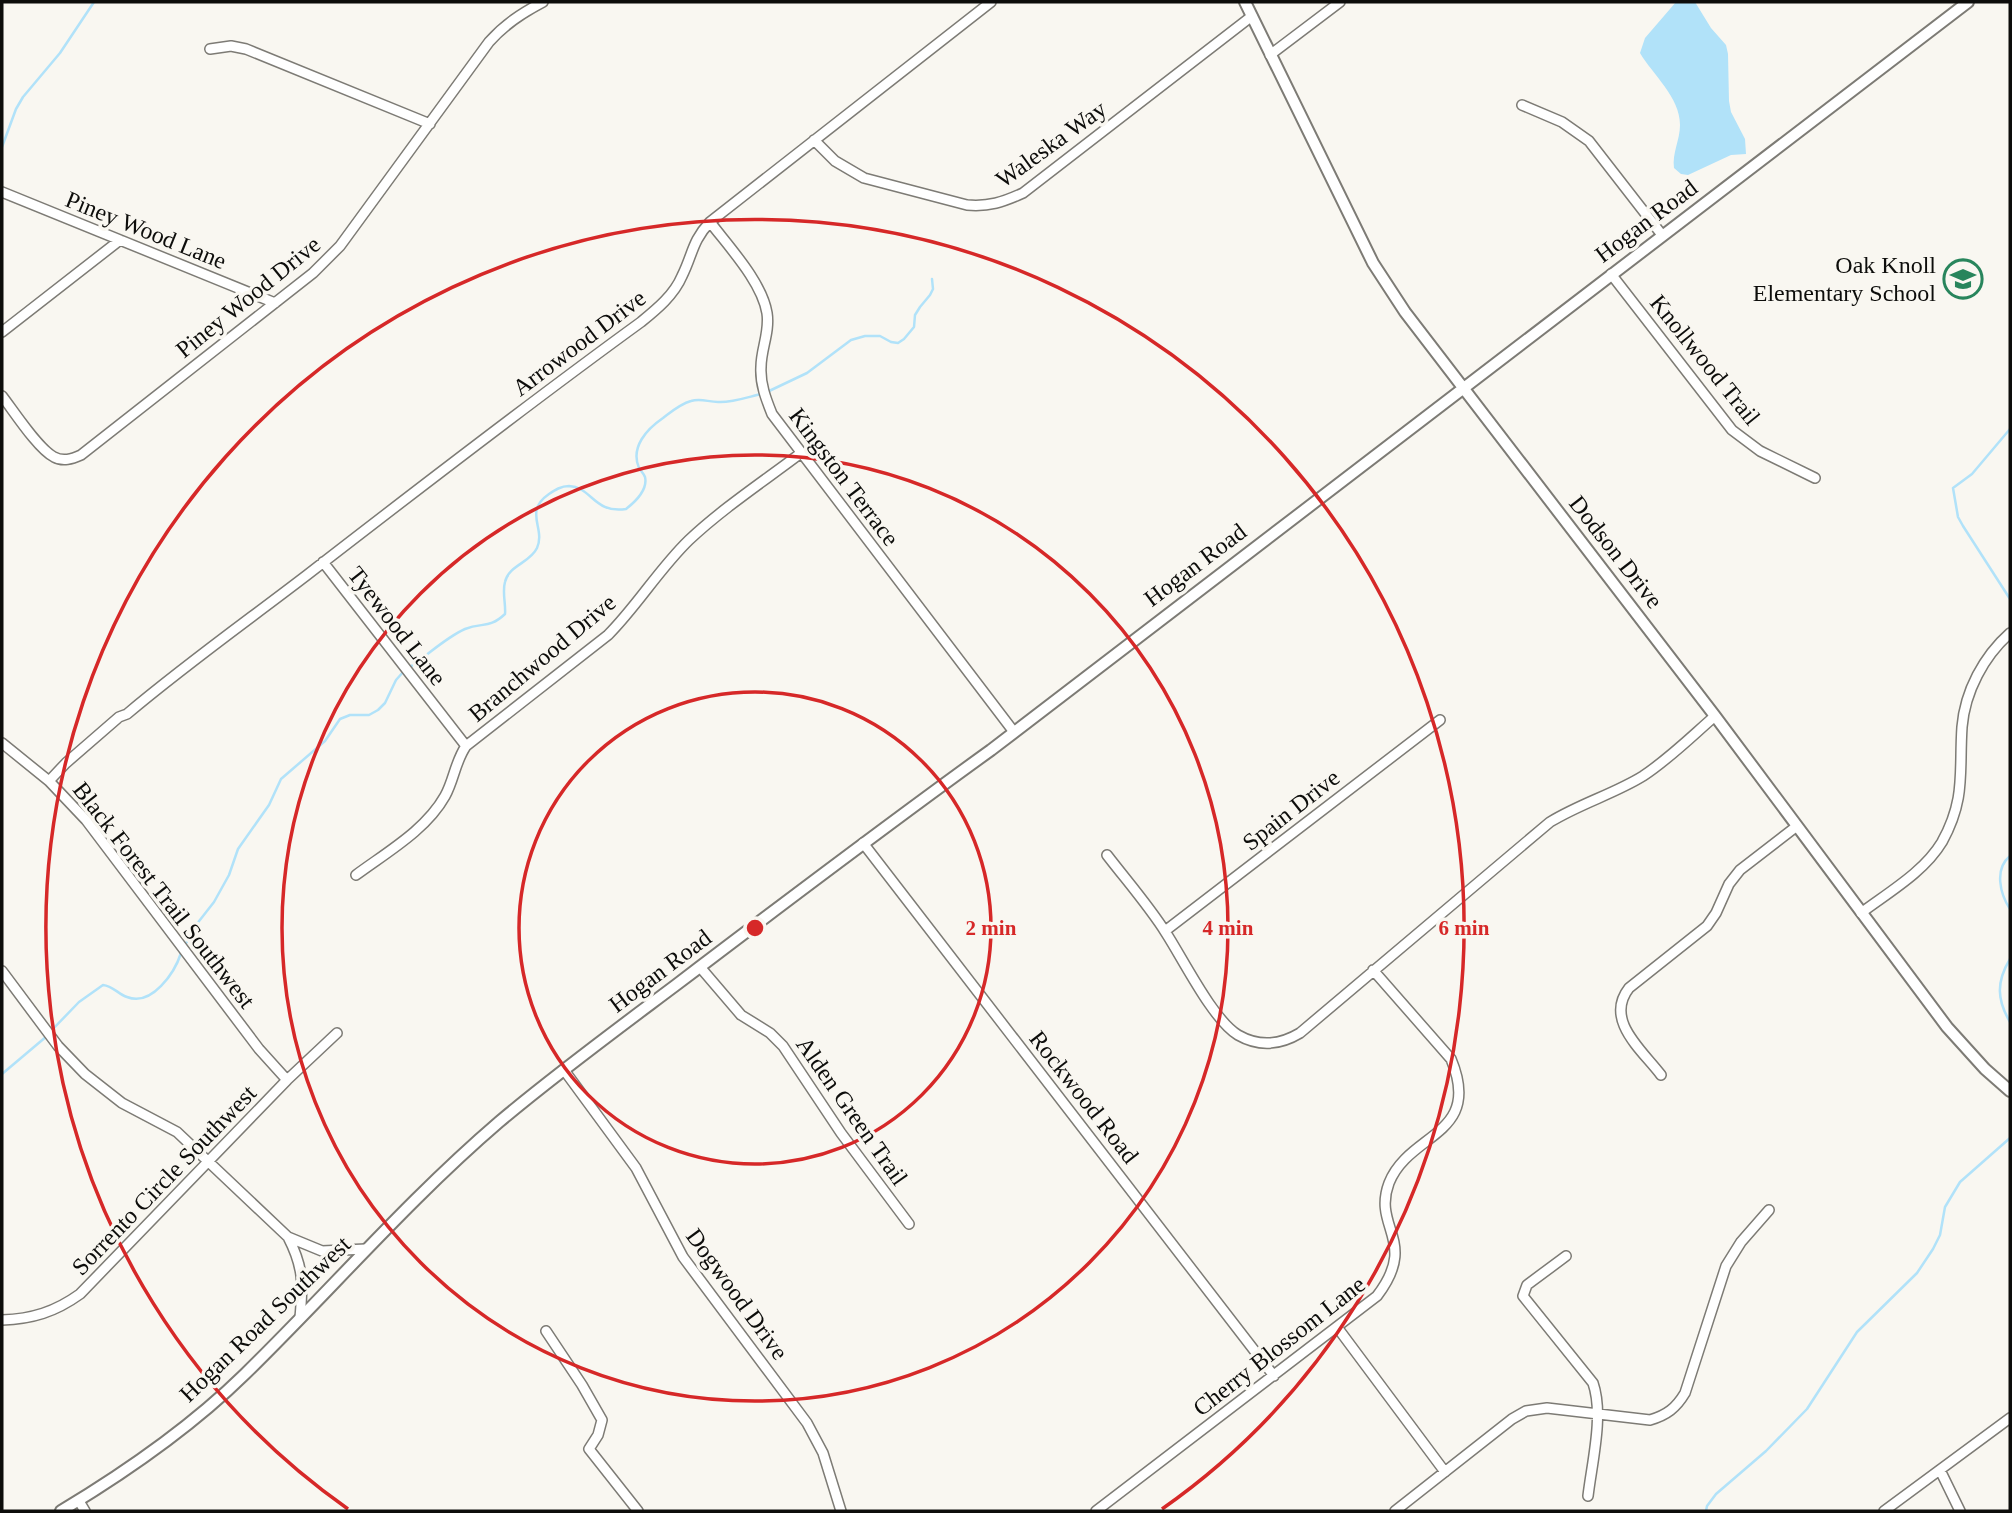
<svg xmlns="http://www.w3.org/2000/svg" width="2012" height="1513" viewBox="0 0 2012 1513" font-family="'Times New Roman',serif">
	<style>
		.water { fill: #b1e2f9 }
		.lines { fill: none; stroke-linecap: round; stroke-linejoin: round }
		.stream { stroke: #b1e2f9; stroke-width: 2.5 }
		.minor-casing { stroke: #7d7b75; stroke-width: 12 }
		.tertiary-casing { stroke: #7d7b75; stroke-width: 14 }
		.minor { stroke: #fff; stroke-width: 9 }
		.tertiary { stroke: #fff; stroke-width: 10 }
		.ring { fill: none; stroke: #d62828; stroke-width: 3.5 }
		.labels { text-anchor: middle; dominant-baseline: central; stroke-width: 7; stroke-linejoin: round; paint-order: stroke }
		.street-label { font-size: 24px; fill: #0d0d0b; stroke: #f9f7f1 }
		.poi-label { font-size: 24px; fill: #0d0d0b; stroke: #f9f7f1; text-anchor: end }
		.centre { fill: #d62828; stroke: #f9f7f1; stroke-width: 3.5 }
		.ring-label { font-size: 21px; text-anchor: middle; font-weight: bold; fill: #d62828; stroke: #f9f7f1; stroke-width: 7; stroke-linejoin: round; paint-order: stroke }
	</style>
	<rect width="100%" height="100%" fill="#f9f7f1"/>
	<path class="water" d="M1676,2H1695L1711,28L1726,45L1728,54L1729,101L1731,112L1745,139L1746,154L1731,155L1688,175L1681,174L1674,168C1672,153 1680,140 1680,125C1680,97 1653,75 1640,53L1645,38Z"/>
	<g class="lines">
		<path class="stream" d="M2,147L16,109L23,97L60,53L94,2
			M767,392L807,373L851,340L865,336H880L891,342L898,343L904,339L914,327L915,315L920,307L930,295L933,289L932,279
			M2010,429L1972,474L1953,488L1958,517L1963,526L2010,599
			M410,667C428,655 445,638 465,629C483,622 489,629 505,614C506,604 502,592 505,582C509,565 530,563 537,548C546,528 523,512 549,494C555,490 561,486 569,486C592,487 594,514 626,509C635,502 648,490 645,477C644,474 641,471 639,468C630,447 647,429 663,418C671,412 680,404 691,401C701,398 708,402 718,402C731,403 748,397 761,394
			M2010,856C1994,869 2000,894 2010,909
			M184,947L196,925L214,902L229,875L238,849L269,805L281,779L325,741L340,719L350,715H369L378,710L385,703L396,680L404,671
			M2010,959C1996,982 1997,1000 2010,1022
			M51,1031L79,1002L103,985C113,986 118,994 127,997C152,1007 175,972 181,953
			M2,1074L47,1036
			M1706,1511L1707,1506L1716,1494L1766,1451L1807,1409L1857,1332L1917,1273L1933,1249L1940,1235L1945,1207L1960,1182L2010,1138"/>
		<g class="minor-casing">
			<path id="minor" d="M210,49L231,46L246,49L430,124
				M1270,55L1340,2
				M1522,105L1562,122L1589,141L1662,235
				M814,140L835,161L864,178L967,205C989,207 1003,202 1023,193L1252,16
				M2,192L275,303
				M710,222C729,247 762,282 767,313C770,332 761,349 761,367C760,384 766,399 772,414L1014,732
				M1611,274L1732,430L1760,451L1815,478
				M2,332L120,240
				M2,396C13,410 38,449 54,457C63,462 72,459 81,455L313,273L340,246L489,42C505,24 522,13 543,2
				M323,562L466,746
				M2,743L49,781L86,820L259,1049L287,1080
				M49,781L66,763L119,717L127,714C185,665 247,621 307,575C418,489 528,404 641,322C657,309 674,295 682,276C693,254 692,241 710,222L991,2
				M863,843L1274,1376
				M1107,855C1127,881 1149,906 1166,933C1183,959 1213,1020 1238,1035C1259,1047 1280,1045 1300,1033L1550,822C1581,803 1614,794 1643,776C1669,759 1692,736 1715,716
				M356,875C387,852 426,830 445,796C454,780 455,762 466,746L608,635C637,606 659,569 689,540C723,508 764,481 801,453
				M1861,913C1889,892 1924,872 1942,842C1966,799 1959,772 1962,727C1965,691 1984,656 2010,633
				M1165,931L1440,720
				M700,967L741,1015L770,1033L783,1046L841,1133L909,1224
				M2,971L58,1046L85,1074L122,1103L177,1132L288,1237C304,1268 303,1284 300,1318
				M564,1070L636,1168L683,1257L807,1423L823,1453L841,1511
				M1661,1075C1642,1050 1604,1020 1629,988L1707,926L1716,913L1729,884L1740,870L1797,826
				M288,1237L322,1251L366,1249
				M1566,1256L1527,1285L1523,1296L1593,1383C1604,1415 1592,1462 1588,1496
				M2,1320C32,1319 55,1312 80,1294L287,1080L337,1033
				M1337,1327L1445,1472
				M546,1331L582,1385L602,1420L598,1435L589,1449L638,1511
				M1940,1470L1960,1511
				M79,1501L85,1511
				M1096,1511L1377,1296C1419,1241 1372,1228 1389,1183C1409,1132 1483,1136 1451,1059L1373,970
				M1395,1511L1512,1419L1526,1411L1547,1408L1650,1420C1667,1415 1676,1408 1685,1393L1726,1266L1741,1242L1769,1210
				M1884,1511L2010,1418"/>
		</g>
		<g class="tertiary-casing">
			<path id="tertiary" d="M1245,2L1373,263L1405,312L1715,716L1947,1027L1985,1069L2010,1091
				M61,1511C126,1472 191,1427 245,1374C330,1291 408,1200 499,1122C556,1074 616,1030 676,985C780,906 884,827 991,750L1968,2"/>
		</g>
		<use href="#minor" class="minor"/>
		<use href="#tertiary" class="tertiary"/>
	</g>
	<g class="ring">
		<circle cx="755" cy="928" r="236"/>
		<circle cx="755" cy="928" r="473"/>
		<path d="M348 1509A709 709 0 1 1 1162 1509"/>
	</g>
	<defs>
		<g id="school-ring" transform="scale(2.0125)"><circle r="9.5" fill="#f9f7f1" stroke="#28855c" stroke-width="1.5"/><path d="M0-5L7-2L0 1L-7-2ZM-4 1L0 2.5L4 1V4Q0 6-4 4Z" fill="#28855c"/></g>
	</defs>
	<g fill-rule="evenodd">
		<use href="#school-ring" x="1963" y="279"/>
	</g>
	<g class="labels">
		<g class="street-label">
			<text transform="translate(1051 144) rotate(-36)">Waleska Way</text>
			<text transform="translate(1646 221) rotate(-37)">Hogan Road</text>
			<text transform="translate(146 230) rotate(22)">Piney Wood Lane</text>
			<text transform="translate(248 297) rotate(-39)">Piney Wood Drive</text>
			<text transform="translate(579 343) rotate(-37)">Arrowood Drive</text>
			<text transform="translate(1705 360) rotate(51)">Knollwood Trail</text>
			<text transform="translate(844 477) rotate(53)">Kingston Terrace</text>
			<text transform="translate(1616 552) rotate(52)">Dodson Drive</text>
			<text transform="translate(1195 565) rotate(-37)">Hogan Road</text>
			<text transform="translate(397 626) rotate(52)">Tyewood Lane</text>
			<text transform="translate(542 658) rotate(-40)">Branchwood Drive</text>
			<text transform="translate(1291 810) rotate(-38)">Spain Drive</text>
			<text transform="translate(164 895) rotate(52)">Black Forest Trail Southwest</text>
			<text transform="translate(660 971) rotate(-37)">Hogan Road</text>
			<text transform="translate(1084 1097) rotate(52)">Rockwood Road</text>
			<text transform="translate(852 1111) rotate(55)">Alden Green Trail</text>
			<text transform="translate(164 1180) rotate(-46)">Sorrento Circle Southwest</text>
			<text transform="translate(737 1294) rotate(54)">Dogwood Drive</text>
			<text transform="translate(265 1319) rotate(-44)">Hogan Road Southwest</text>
			<text transform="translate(1279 1346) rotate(-38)">Cherry Blossom Lane</text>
		</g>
		<g class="poi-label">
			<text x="1936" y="265">Oak Knoll<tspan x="1936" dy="28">Elementary School</tspan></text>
		</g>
	</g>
	<circle cx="755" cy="928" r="10" class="centre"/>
	<g class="ring-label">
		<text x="991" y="935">2 min</text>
		<text x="1228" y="935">4 min</text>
		<text x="1464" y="935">6 min</text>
	</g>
	<rect width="2012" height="1513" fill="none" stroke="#0d0d0b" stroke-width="7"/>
</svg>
